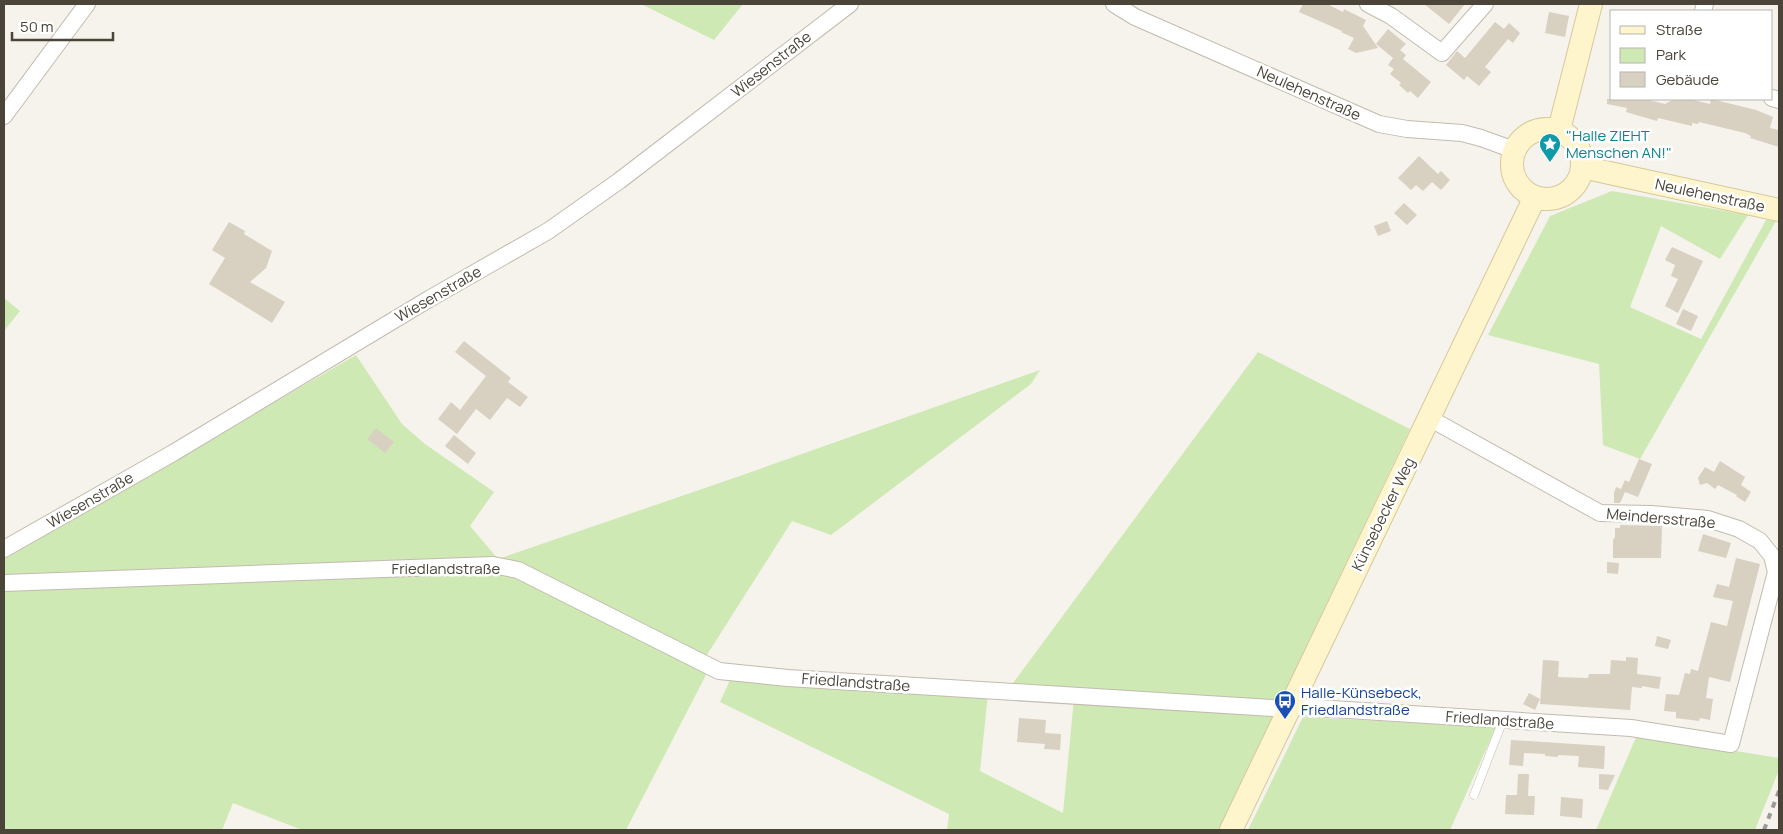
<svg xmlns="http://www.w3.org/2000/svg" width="1783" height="834" viewBox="0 0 1783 834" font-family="Manrope,sans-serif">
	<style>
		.green { fill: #cfe9b5 }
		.building { fill: #d8d0c1 }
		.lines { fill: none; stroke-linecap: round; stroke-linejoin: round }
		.lane-casing { stroke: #c2bbae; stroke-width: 9 }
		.street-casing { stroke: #c2bbae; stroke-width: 18 }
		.secondary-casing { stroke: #d5c89b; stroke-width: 24 }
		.lane { stroke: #fff; stroke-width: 8 }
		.street { stroke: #fff; stroke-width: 16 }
		.secondary { stroke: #fff5cd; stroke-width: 22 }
		.rail { stroke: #9a9a9a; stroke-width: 4; stroke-dasharray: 6 6; stroke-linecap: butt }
		.labels { text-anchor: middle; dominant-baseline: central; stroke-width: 5; stroke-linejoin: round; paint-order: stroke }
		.street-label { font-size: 15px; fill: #4a4439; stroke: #fff }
		.culture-label { font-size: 15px; fill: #0d838f; stroke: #fff; text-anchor: start }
		.transit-label { font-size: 15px; fill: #164399; stroke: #fff; text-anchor: start }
	</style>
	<rect width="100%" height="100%" fill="#f6f3ec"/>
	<path class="green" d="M641,4H743L714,40Z
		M1612,191L1748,215L1720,259L1661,226L1630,307L1701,339L1766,220L1776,221L1640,459L1603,445L1599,364L1488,335L1550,216Z
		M4,298L20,311L4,331Z
		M1258,352L1410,429L1279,703L1013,683Z
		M356,355L402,424L425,444L494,492L470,526L498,559L734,478L1040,370L1031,384L831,535L792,521L705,658L521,564L4,578V559Z
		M480,571L509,573L708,671L626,830H302L233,803L222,830H4V591Z
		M730,680L988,694L980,771L1063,813L1074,699L1275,715L1219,830H947L949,814L720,702Z
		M1303,717L1496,727L1450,830H1248Z
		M1637,735L1779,758V770L1755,830H1596Z"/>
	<path class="building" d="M1303,4H1327L1343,12L1344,9L1366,20L1363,26L1378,48L1356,53L1348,49L1354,38L1341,32L1342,31L1299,12Z
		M1424,4H1465L1449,24Z
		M1549,12L1569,16L1565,37L1545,33Z
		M1495,22L1504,29L1509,23L1520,33L1513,43L1508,39L1485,67L1491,72L1479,86L1467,76L1464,80L1446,65L1457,51L1465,58Z
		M1388,29L1406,44L1400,50L1406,55L1403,59L1431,82L1418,98L1410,91L1408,93L1399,85L1401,83L1390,74L1394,69L1388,65L1393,58L1376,44Z
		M1607,99H1644L1665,104L1674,99H1689L1710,104L1711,99L1756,110L1773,117L1770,128L1779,130V147L1750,138L1751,136L1745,133L1699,122L1698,124L1692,123V126L1658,118L1657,121L1643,117L1626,112L1627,108L1607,104Z
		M1419,156L1438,174L1441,171L1450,180L1441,190L1432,182L1423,191L1416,185L1411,190L1398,178Z
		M1404,203L1417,215L1407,225L1394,213Z
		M1387,221L1391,231L1378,236L1374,226Z
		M229,222L245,231L244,234L272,251L266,268L250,282L285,302L272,323L209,284L225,258L212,250Z
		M1672,247L1703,261L1678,313L1665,306L1678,279L1671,276L1675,265L1665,260Z
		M1683,309L1698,316L1691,331L1676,324Z
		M464,341L511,378L508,382L528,397L520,407L507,398L490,420L476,409L457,434L438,419L451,402L460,410L486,376L455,352Z
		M376,428L394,442L385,453L367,439Z
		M454,435L476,453L468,464L445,446Z
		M1639,459L1652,464L1638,497L1625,492L1620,503H1614V493L1616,487L1621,489L1625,480L1629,482Z
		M1720,461L1745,477L1741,485L1751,492L1745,502L1736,496L1737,495L1718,485L1715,489L1707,483L1700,485L1698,478L1705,467L1714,472Z
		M1620,525L1662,526L1661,558H1613V540L1615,537V528H1620Z
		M1703,534L1731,543L1726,558L1698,551Z
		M1736,558L1760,564L1730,682L1709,677L1706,698L1713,699L1710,720L1700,718L1699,721L1676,718V712L1664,711L1666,694L1679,695L1685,673L1690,674L1691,669L1698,671L1711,622L1727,626L1733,601L1713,597L1717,584L1729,587Z
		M1607,562L1619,563L1618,574L1607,573Z
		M1657,636L1671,640L1668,649L1655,646Z
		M1626,657L1638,658L1637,674L1661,677L1659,689L1642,686V688L1632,687L1630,710L1540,704L1543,660L1559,661L1558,677L1588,678L1589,674H1610L1611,660L1626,661Z
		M1529,693L1540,699L1535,710L1523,704Z
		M1019,718L1046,720L1045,733L1061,734L1060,750L1044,749L1045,744L1017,742Z
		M1511,740L1605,746L1604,769L1578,767L1579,756L1558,755V757L1545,756V754L1524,753L1523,766L1509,765Z
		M1518,774H1529L1528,796H1535L1534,815L1505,814L1506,795H1517Z
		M1599,774L1615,775L1608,790L1599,789Z
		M1561,797L1583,799L1582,818L1560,816Z"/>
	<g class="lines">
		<g class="lane-casing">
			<path id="lane" d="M1474,795L1503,720"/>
		</g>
		<g class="street-casing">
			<path id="street" d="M1114,4L1135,17L1379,124L1407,129L1462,133L1481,138L1514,150
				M1368,4L1391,16L1442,53L1485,4
				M1703,11L1705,4
				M1772,98L1779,100
				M4,116L87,4
				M4,549L173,453L429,299L548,231L619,181L850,4
				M4,583L493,565L518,570L719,671L788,678L1289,709L1300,707L1631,728L1731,744L1776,572L1772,556L1760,541L1739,529L1708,519L1651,514L1600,513L1429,418"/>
		</g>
		<g class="secondary-casing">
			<path id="secondary" d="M1512 164a35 35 0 1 1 70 0a35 35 0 1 1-70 0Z
				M1559,130L1591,4
				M1582,167L1779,210
				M1231,830L1535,197"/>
		</g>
		<use href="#lane" class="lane"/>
		<use href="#street" class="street"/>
		<use href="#secondary" class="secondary"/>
		<path class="rail" d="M1764,830L1779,791"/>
	</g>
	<defs>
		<g id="sight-pin" transform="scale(1.125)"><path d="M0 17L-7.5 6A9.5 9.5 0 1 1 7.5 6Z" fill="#0f9aa8" stroke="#fff"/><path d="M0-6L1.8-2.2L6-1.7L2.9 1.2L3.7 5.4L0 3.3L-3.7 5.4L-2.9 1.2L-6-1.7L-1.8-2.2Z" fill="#fff"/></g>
		<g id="bus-pin" transform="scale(1.125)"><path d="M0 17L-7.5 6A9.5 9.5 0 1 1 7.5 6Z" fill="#1a4fb4" stroke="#fff"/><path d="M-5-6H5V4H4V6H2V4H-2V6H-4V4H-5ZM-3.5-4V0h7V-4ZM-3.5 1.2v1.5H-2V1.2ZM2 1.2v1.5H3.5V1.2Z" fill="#fff"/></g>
	</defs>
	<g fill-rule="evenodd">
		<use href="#sight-pin" x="1550" y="144"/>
		<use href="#bus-pin" x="1285" y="701"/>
	</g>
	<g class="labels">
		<g class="street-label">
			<text transform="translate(771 64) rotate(-38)">Wiesenstraße</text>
			<text transform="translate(1309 93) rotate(24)">Neulehenstraße</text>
			<text transform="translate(1710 195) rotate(12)">Neulehenstraße</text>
			<text transform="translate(438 294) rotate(-30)">Wiesenstraße</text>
			<text transform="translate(90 500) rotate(-30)">Wiesenstraße</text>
			<text transform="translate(1383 514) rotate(-64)">Künsebecker Weg</text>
			<text transform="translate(1661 518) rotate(5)">Meindersstraße</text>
			<text x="446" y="568">Friedlandstraße</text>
			<text transform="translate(856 682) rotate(4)">Friedlandstraße</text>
			<text transform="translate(1500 720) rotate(4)">Friedlandstraße</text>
		</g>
		<g class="culture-label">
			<text x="1566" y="135">"Halle ZIEHT<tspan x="1566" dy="17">Menschen AN!"</tspan></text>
		</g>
		<g class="transit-label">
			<text x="1301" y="692">Halle-Künsebeck,<tspan x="1301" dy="17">Friedlandstraße</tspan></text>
		</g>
	</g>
	<rect width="1783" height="834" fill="none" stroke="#4a4439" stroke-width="10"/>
	<rect x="1610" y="10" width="162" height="90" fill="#ffffff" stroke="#b7b4b0"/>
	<rect x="1620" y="26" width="25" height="8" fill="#fff5cd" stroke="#b7b4b0"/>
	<text x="1656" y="35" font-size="15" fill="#4a4439">Straße</text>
	<rect x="1620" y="48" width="25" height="15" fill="#cfe9b5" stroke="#b7b4b0"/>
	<text x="1656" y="60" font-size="15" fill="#4a4439">Park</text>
	<rect x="1620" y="72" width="25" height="15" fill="#d8d0c1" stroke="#b7b4b0"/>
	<text x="1656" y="85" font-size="15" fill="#4a4439">Gebäude</text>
	<path d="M12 32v8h101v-8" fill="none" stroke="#4a4439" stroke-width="2.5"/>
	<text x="20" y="32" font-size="15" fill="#4a4439" stroke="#ffffff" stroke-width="4" paint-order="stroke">50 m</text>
</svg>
